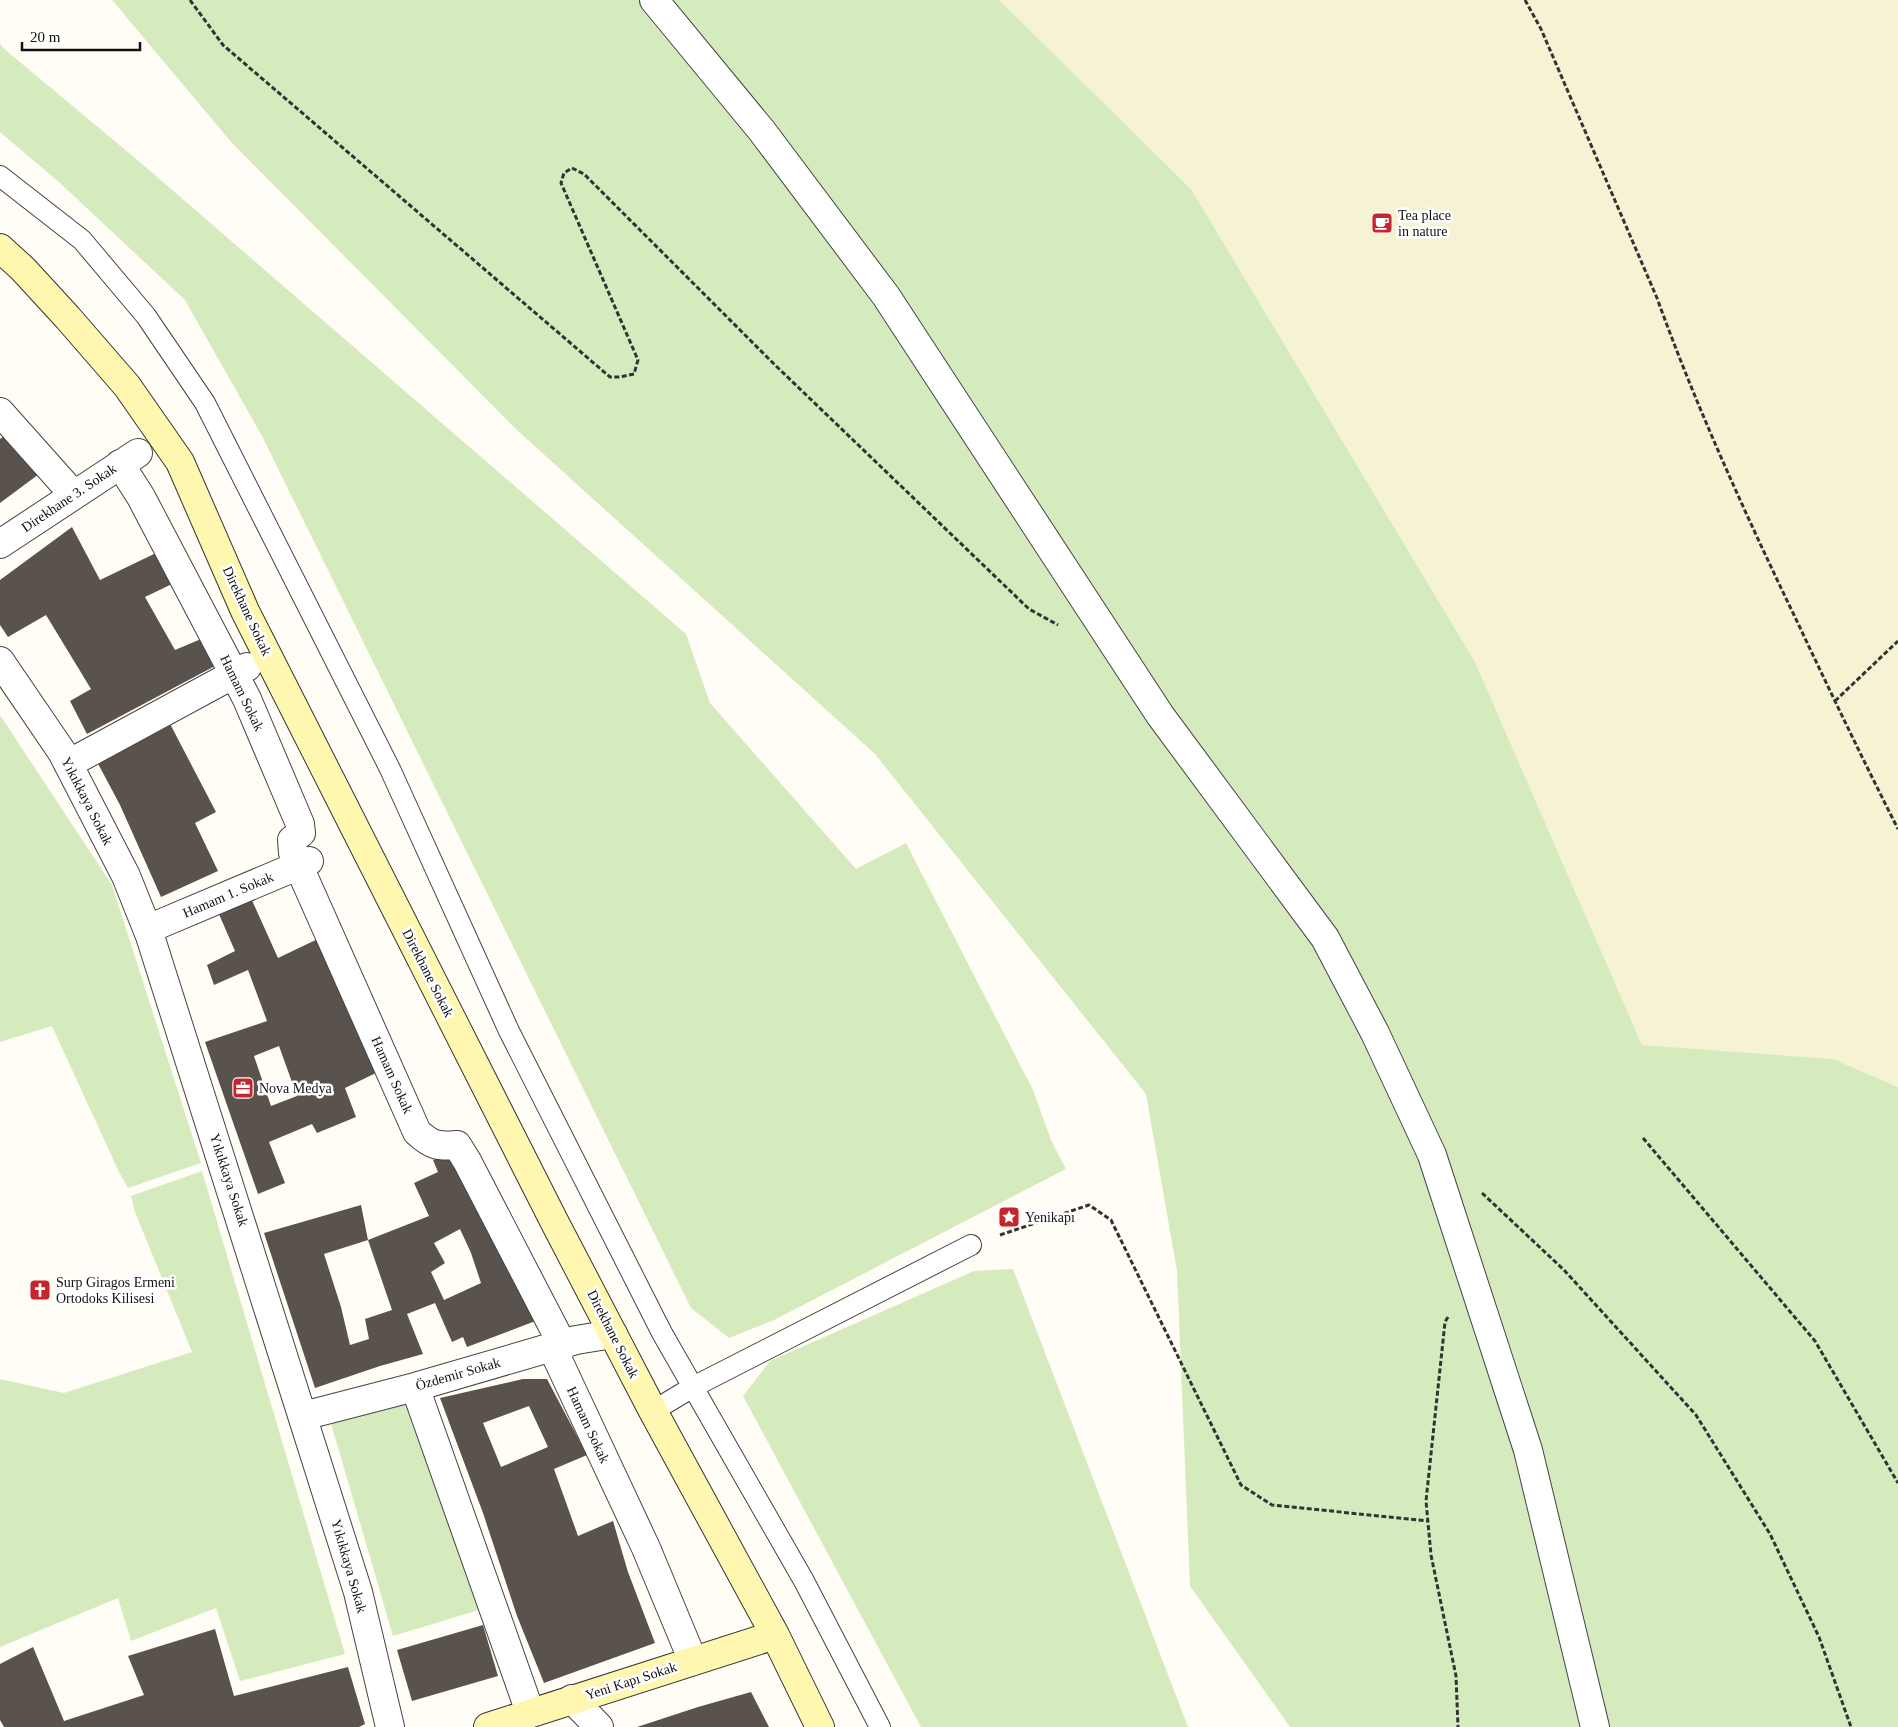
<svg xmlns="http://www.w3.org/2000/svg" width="1898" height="1727" viewBox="0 0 1898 1727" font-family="'Times New Roman',serif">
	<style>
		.farmland { fill: #f6f3d4 }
		.green { fill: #d5ebbd }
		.building { fill: #5a524d; fill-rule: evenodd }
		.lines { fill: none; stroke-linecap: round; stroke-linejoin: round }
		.lane-casing { stroke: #444; stroke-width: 22 }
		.street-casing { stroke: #444; stroke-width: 30 }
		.secondary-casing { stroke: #333; stroke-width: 30 }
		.path { stroke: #333; stroke-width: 3; stroke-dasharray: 5 2.5; stroke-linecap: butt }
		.lane { stroke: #fff; stroke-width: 20 }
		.street { stroke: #fff; stroke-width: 28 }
		.secondary { stroke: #fff6b0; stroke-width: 28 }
		.labels { text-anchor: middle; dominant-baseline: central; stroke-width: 5; stroke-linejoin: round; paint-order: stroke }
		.poi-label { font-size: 14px; fill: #111; stroke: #fff; text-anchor: start }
		.street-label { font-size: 14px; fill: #111; stroke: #fff }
	</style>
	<rect width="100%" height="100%" fill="#fffdf5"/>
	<path class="farmland" d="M999,0H1898V1087L1833,1059L1642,1045L1475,662L1191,189Z"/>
	<path class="green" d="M112,0H999L1191,189L1475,662L1642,1045L1833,1059L1898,1087V1727H1290L1190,1586L1177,1271L1146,1094L875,754L518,431L232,143Z
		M0,43L2,47L141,163L686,634L710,703L856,869L906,843L1033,1090L1051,1140L1066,1169L774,1320L729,1338L691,1308L262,436L185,300L60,183L0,132Z
		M0,715L112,885L201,1163L128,1188L118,1170L52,1026L0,1042Z
		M202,1171L345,1654L240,1681L216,1608L131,1641L118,1598L0,1647V1379L64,1393L192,1352L135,1212L131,1196Z
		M1013,1269L1188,1727H921L743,1396L770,1361L974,1271Z
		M405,1392L479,1610L393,1636L330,1420Z"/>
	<path class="building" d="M4,436L39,474L0,503V439Z
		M72,527L100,580L156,553L172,584L145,597L175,650L201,639L215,666L87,734L70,701L91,689L46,615L8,637L0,625V580Z
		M168,720L216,812L195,823L218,871L161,897L120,805L95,758Z
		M250,896L278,958L324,936L382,1070L345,1088L356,1117L317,1133L312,1124L269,1142L285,1183L258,1194L205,1042L267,1021L248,970L214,985L207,965L235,951L218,912ZM279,1046L297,1096L271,1106L254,1056Z
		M454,1153L538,1320L467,1347L463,1337L452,1342L435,1303L407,1314L423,1354L380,1366L315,1388L264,1233L361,1205L368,1240L324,1254L341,1307L350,1345L369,1339L365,1319L392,1310L368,1240L429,1216L414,1183L438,1172L433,1160ZM460,1229L471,1253L481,1283L444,1300L431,1272L445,1263L434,1243Z
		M523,1379H547L587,1455L554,1469L578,1536L613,1521L628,1572L655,1643L544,1683L517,1616L483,1513L440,1398ZM529,1406L548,1447L501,1467L483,1423Z
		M483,1625L498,1676L412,1701L397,1650Z
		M215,1629L234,1696L348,1667L365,1724L359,1727H4L0,1720V1664L33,1647L64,1721L144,1695L128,1656Z
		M751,1692L769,1727H637L698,1707Z"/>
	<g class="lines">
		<g class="lane-casing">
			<path id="lane" d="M0,176L82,240L146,316L205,403L390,769L509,1031L662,1333L804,1581L880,1727
				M653,1411L693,1387L971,1245"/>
		</g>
		<g class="street-casing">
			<path id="street" d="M654,0L762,131L886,296L1160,715L1325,938L1375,1033L1432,1155L1528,1450L1595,1727
				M0,412L74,495
				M120,464L141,497L247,699L300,824L301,833L292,840L293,853L417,1132C431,1145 438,1147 457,1145L467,1161L562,1344L557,1358L646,1548L693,1661
				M0,544L138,453
				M0,661L62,752L126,876L150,936L358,1592L390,1727
				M68,764L247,667
				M148,929L309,861
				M415,1387L530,1712
				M303,1416L415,1387L576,1340L613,1334
				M572,1699L599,1727"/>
		</g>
		<g class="secondary-casing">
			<path id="secondary" d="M0,248L23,269L68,318L127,386L180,462L245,611L554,1221L653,1411L775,1635L820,1727
				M488,1727L775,1635"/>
		</g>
		<path class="path" d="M190,0L223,45L610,377H620L634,374L638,360L561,183L564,173L572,168L584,174L775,365L1029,609L1058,625
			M1525,0L1541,29L1657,298C1696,406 1744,511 1794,615C1828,687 1862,758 1898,829
			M1835,701L1898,641
			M1643,1138L1815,1341L1898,1483
			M1482,1193L1564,1270L1696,1415L1770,1534L1819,1637L1851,1727
			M1000,1235L1089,1205L1111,1220L1241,1485L1272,1505L1428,1521
			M1448,1317L1445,1322L1426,1501L1431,1555L1456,1676L1458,1727"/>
		<use href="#lane" class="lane"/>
		<use href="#street" class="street"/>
		<use href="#secondary" class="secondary"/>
	</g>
	<defs>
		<g id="cafe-square" transform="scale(1.125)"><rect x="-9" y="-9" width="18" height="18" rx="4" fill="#c4262e" stroke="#fff"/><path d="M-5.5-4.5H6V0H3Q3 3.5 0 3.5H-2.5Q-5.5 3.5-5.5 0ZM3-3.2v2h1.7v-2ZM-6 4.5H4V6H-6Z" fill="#fff"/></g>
		<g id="office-square" transform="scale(1.125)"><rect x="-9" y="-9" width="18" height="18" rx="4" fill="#c4262e" stroke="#fff"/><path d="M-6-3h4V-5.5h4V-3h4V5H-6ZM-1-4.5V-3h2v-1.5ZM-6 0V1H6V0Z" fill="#fff"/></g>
		<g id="sight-square" transform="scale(1.125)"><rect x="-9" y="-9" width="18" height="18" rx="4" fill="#c4262e" stroke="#fff"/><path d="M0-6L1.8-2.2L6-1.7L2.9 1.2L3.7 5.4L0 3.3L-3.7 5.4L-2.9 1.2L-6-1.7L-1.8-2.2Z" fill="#fff"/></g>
		<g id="church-square" transform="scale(1.125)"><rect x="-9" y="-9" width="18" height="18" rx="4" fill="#c4262e" stroke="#fff"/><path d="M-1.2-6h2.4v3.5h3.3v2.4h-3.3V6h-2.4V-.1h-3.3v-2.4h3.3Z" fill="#fff"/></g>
	</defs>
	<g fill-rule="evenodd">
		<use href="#cafe-square" x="1382" y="223"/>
		<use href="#office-square" x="243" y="1088"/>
		<use href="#sight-square" x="1009" y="1217"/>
		<use href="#church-square" x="40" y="1290"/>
	</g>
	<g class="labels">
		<g class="poi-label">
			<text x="1398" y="215">Tea place<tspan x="1398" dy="16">in nature</tspan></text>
			<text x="259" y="1088">Nova Medya</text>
			<text x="1025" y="1217">Yenikapı</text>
			<text x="56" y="1282">Surp Giragos Ermeni<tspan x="56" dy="16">Ortodoks Kilisesi</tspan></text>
		</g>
		<g class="street-label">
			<text transform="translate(69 498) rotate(-34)">Direkhane 3. Sokak</text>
			<text transform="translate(247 611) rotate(65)">Direkhane Sokak</text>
			<text transform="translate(242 693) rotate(64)">Hamam Sokak</text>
			<text transform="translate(87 801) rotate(63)">Yıkıkkaya Sokak</text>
			<text transform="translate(228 895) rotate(-23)">Hamam 1. Sokak</text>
			<text transform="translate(428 973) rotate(63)">Direkhane Sokak</text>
			<text transform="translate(392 1075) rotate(66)">Hamam Sokak</text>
			<text transform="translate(229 1180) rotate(72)">Yıkıkkaya Sokak</text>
			<text transform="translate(613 1334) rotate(63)">Direkhane Sokak</text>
			<text transform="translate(458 1374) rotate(-16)">Özdemir Sokak</text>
			<text transform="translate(588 1425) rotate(65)">Hamam Sokak</text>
			<text transform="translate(349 1566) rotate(74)">Yıkıkkaya Sokak</text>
			<text transform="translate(631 1681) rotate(-18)">Yeni Kapı Sokak</text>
		</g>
	</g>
	<path d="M22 42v8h118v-8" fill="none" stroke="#111111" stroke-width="2.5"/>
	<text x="30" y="42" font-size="15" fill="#111111" stroke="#ffffff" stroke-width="4" paint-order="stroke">20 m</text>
</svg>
